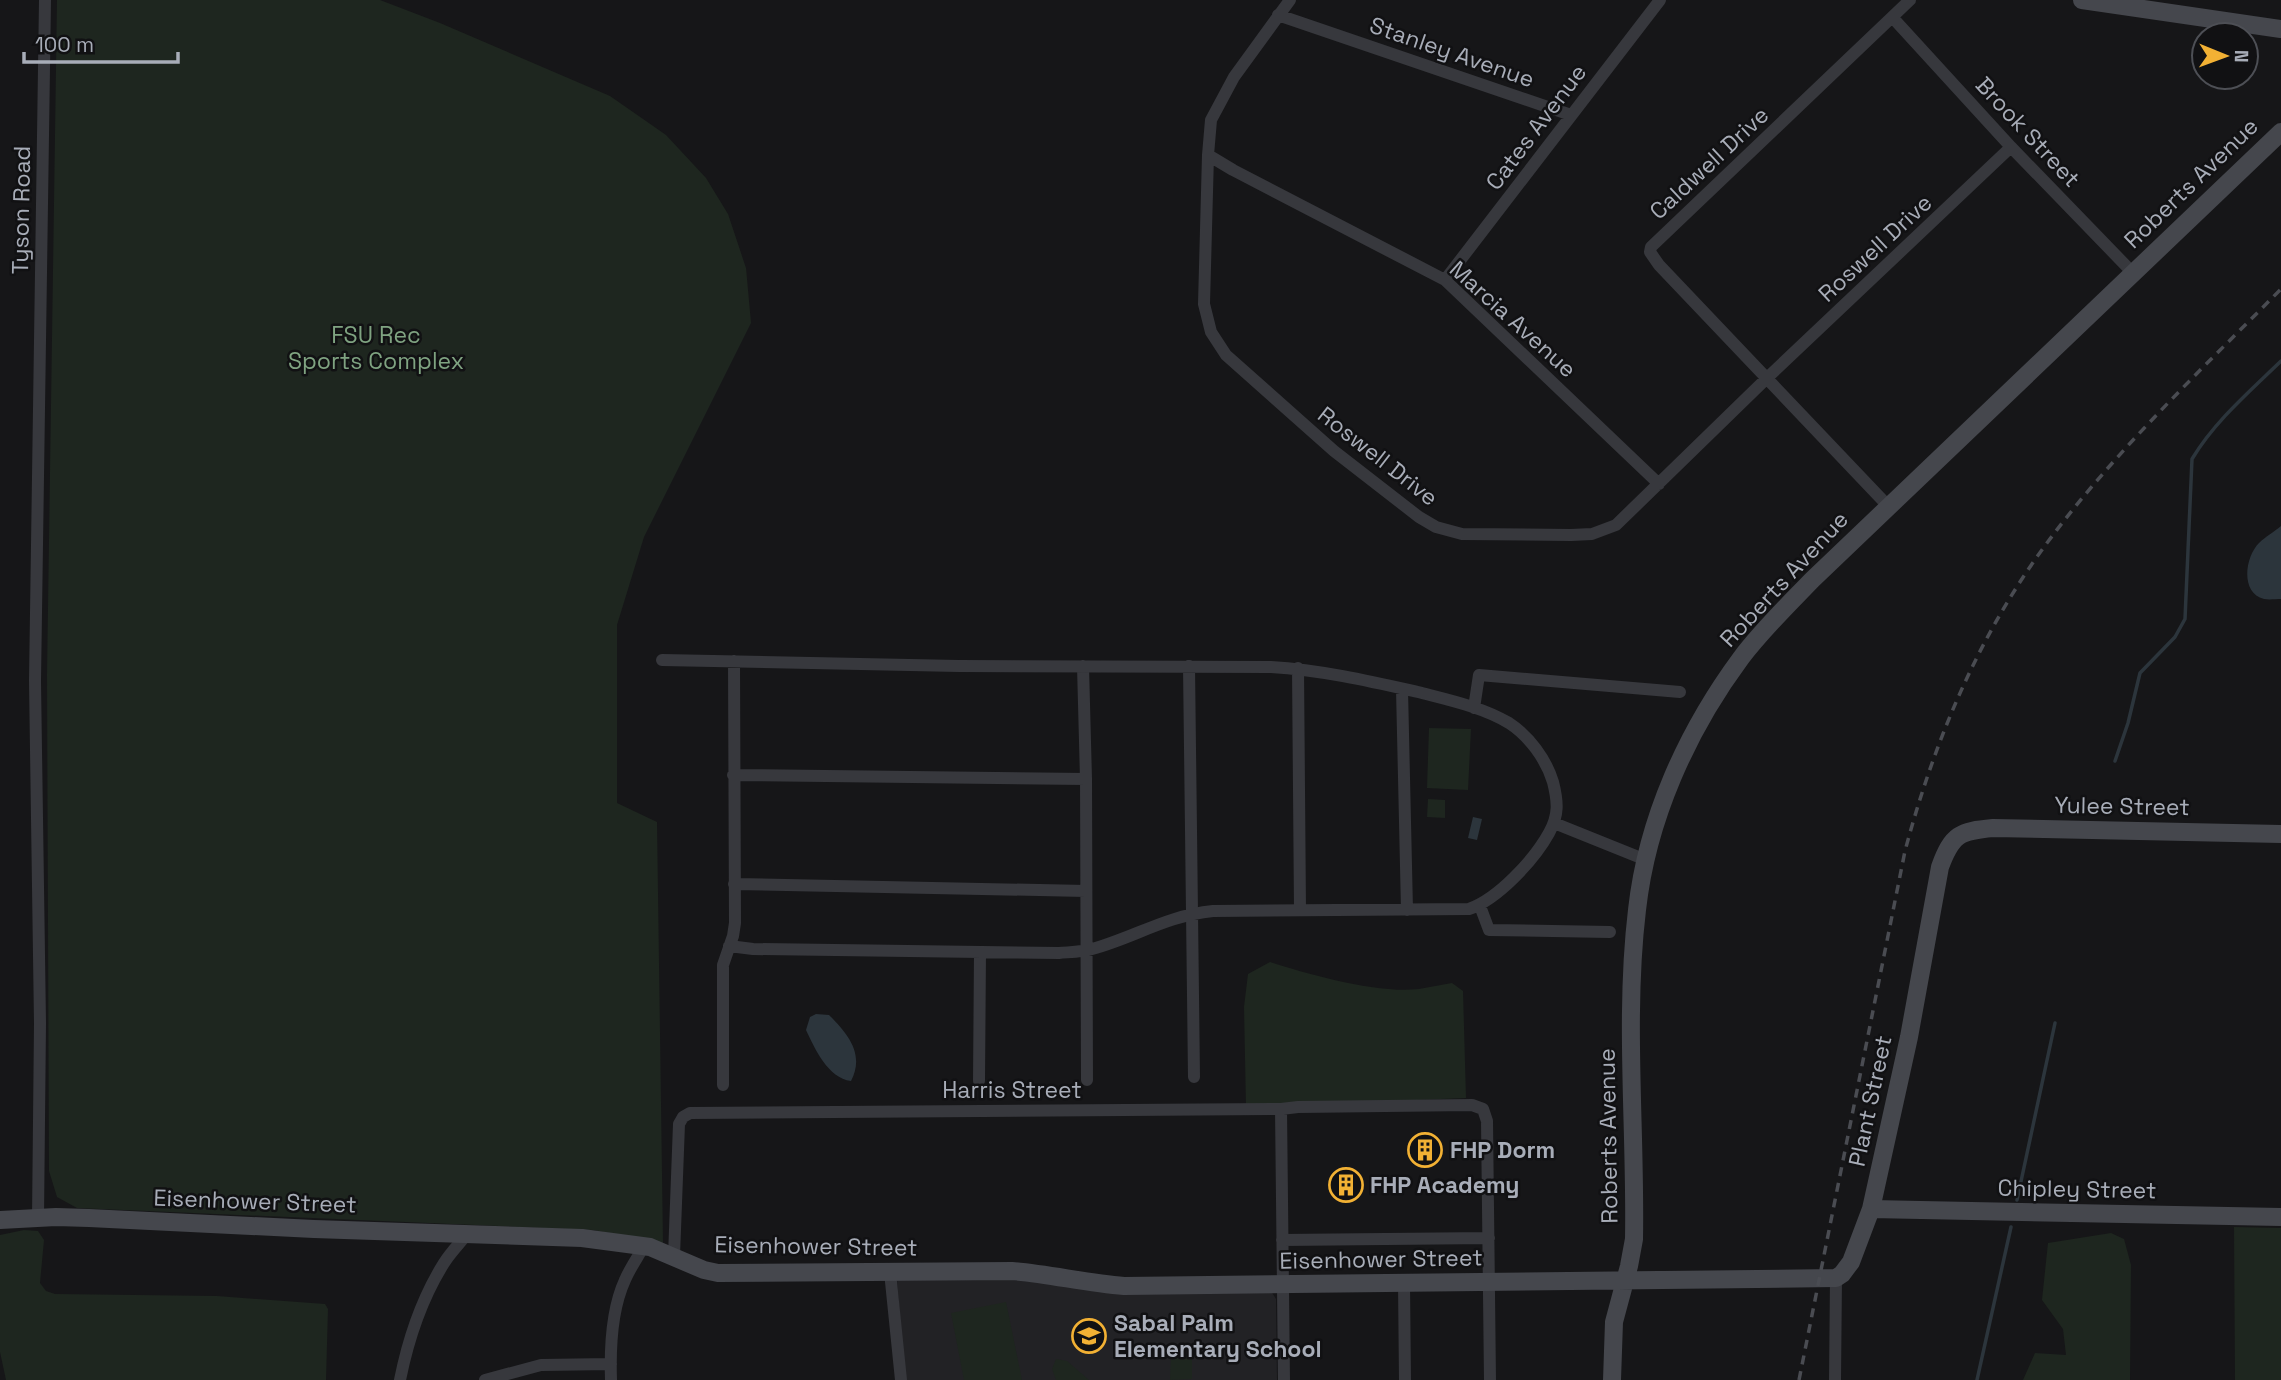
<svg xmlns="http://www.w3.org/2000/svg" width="2281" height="1380" viewBox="0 0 2281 1380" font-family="'Space Grotesk',sans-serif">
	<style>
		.built { fill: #222225 }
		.green { fill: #1e261f }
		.water { fill: #2c353c }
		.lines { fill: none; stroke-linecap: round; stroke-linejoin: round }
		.stream { stroke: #2c353c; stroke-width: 3.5 }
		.street { stroke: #37383d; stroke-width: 12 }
		.secondary { stroke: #45474d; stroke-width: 18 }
		.rail { stroke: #4a4c52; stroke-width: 3.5; stroke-dasharray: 9 7; stroke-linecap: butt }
		.labels { text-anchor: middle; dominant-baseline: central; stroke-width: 5; stroke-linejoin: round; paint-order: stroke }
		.street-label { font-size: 23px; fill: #a8adb8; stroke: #111113 }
		.park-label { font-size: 23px; fill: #7fa381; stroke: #111113 }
		.poi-label { font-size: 23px; font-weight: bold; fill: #a8adb8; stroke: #111113; text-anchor: start }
	</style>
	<rect width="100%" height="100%" fill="#161618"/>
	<path class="built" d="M970,1277L1271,1291L1276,1299L1277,1380H905L897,1280Z"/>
	<path class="green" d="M57,0H380L440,23L610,96L666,135L706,178L728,214L746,268L751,323L644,537L617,625V803L657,822L663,1243L593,1230L77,1208L57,1197L49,1171L47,675Z
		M1429,728L1471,729L1468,790L1427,788Z
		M1428,799L1445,800V818L1427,817Z
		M1270,962C1310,975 1379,994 1419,989C1430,987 1441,985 1452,983L1463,991L1466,1098L1246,1107L1244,1007L1248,974Z
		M2234,1227L2281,1228V1380H2235Z
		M24,1230L38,1231L44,1240L40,1283L46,1291L55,1294L217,1296L325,1304L328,1309L326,1380H6L0,1352V1235Z
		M2111,1233L2124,1239L2131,1265L2130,1380H2023L2035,1353L2066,1355L2063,1329L2042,1300L2048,1243Z
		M1006,1302L1022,1380H964L951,1313Z
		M1181,1351L1192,1358V1379L1170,1380L1171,1357Z
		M1056,1359L1067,1361L1089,1380H1056L1052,1369Z"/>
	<path class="water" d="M2281,526V599C2276,599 2269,600 2264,599C2240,593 2245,557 2259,543C2265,537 2274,532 2281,526Z
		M1473,817L1482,819L1477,840L1468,838Z
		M816,1014L829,1015C848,1034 865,1054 851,1081C828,1078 815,1049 806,1030L810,1017Z"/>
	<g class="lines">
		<path class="stream" d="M2115,761L2128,723L2140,673L2175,637L2185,619L2192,459C2215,421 2249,392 2281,361
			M2017,1200L2055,1023
			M1977,1380L2011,1227"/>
		<path class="street" d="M1290,0L1234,77L1211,120L1208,155L1204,304L1211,332L1226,355L1334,451L1419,517L1436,527L1462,534L1571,535L1592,534L1616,525L1767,378L2011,147
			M1278,15L1571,115
			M1893,18L2011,147L2133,273
			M1208,155L1233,170L1445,280L1659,484
			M1445,280L1660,0
			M1889,507L1659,265L1650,252L1651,247L1910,0
			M662,660L959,666L1271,667C1321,670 1369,681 1418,692C1449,700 1482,707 1509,723C1529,736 1546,759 1553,782C1558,802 1559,815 1549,833C1534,860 1498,899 1469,909L1213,911C1165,916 1136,937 1092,949C1082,952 1070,952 1059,953L753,949L729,946
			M1083,666L1086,779L1087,1080
			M1189,666L1194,1077
			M1298,668L1300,910
			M1402,689L1407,910
			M1474,708L1479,675L1680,692
			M733,775L1086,779
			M1554,823L1646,860
			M734,884L1086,891
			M1480,906L1489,930L1610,932
			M979,1081L980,952
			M723,1085V965L733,936L735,923L734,661
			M1281,1109L1284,1380
			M38,1218L40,1023L35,681L45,0
			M1282,1240L1489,1238
			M674,1256L679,1124L683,1117L690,1113L1281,1109L1298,1107L1472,1105L1483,1109L1487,1121L1490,1380
			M890,1272L901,1380
			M1404,1283L1405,1380
			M400,1380C408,1340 422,1298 444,1263C451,1252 460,1243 468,1233
			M485,1380L541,1365L611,1364
			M611,1380C610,1350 612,1308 625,1280C630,1268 638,1257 644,1246
			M1835,1380L1836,1278"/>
		<path class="secondary" d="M2082,0L2281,29
			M1871,1209L2281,1217
			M0,1220L56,1217L89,1218L314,1229L582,1238L650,1247L704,1270L718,1273L1012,1271C1049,1274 1086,1283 1124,1286L1836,1278L1842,1274L1851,1262L1871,1209L1909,1037L1940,867C1952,834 1960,831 1993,828L2281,834
			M1612,1380L1614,1322L1629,1266L1634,1239C1636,1130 1624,1019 1637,910C1647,819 1687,731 1741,658C1762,630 1788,605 1812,580L2281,132"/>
		<path class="rail" d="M1799,1380L1905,851C1934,742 1977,639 2044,547C2113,453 2199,372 2281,289"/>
	</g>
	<defs>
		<g id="building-ring" transform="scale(1.75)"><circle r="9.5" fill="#111113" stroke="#f2b134" stroke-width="1.5"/><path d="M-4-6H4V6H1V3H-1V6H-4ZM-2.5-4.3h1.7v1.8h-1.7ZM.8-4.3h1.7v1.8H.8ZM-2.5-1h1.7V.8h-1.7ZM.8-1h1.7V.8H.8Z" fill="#f2b134"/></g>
		<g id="school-ring" transform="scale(1.75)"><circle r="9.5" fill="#111113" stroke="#f2b134" stroke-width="1.5"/><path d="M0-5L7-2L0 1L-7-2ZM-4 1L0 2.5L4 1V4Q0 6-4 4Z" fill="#f2b134"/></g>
	</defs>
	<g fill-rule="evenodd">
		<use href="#building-ring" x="1425" y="1150"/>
		<use href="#building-ring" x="1346" y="1185"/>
		<use href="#school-ring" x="1089" y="1336"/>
	</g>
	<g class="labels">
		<g class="street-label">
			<text transform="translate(1452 52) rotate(19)">Stanley Avenue</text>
			<text transform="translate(1536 127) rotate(-53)">Cates Avenue</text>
			<text transform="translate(2028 132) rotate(47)">Brook Street</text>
			<text transform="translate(1709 163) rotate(-43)">Caldwell Drive</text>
			<text transform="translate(2191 183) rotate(-44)">Roberts Avenue</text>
			<text transform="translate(21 210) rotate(-89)">Tyson Road</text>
			<text transform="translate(1875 248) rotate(-43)">Roswell Drive</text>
			<text transform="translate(1513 319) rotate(42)">Marcia Avenue</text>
			<text transform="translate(1378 456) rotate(38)">Roswell Drive</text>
			<text transform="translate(1784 579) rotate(-47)">Roberts Avenue</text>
			<text transform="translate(2122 806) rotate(1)">Yulee Street</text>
			<text x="1012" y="1090">Harris Street</text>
			<text transform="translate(1870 1101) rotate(-78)">Plant Street</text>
			<text transform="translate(1608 1136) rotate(-91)">Roberts Avenue</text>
			<text transform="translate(2077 1189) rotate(1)">Chipley Street</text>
			<text transform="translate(255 1201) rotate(2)">Eisenhower Street</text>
			<text transform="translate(816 1246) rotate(1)">Eisenhower Street</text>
			<text transform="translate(1381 1259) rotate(-1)">Eisenhower Street</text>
		</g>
		<g class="park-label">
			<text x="376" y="335">FSU Rec<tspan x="376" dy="26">Sports Complex</tspan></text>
		</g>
		<g class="poi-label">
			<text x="1450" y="1150">FHP Dorm</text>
			<text x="1370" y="1185">FHP Academy</text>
			<text x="1114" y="1323">Sabal Palm<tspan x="1114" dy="26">Elementary School</tspan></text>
		</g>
	</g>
	<g transform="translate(2225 56) rotate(91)"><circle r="33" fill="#111113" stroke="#4d4f55" stroke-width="2"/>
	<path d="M0-5L12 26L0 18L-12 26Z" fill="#f2b134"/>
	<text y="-10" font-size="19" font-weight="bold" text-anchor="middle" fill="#a8adb8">N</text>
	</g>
	<path d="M24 52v10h154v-10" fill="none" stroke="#a8adb8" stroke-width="3.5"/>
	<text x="35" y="52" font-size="21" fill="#a8adb8" stroke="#111113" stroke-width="5" paint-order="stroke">100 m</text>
</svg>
